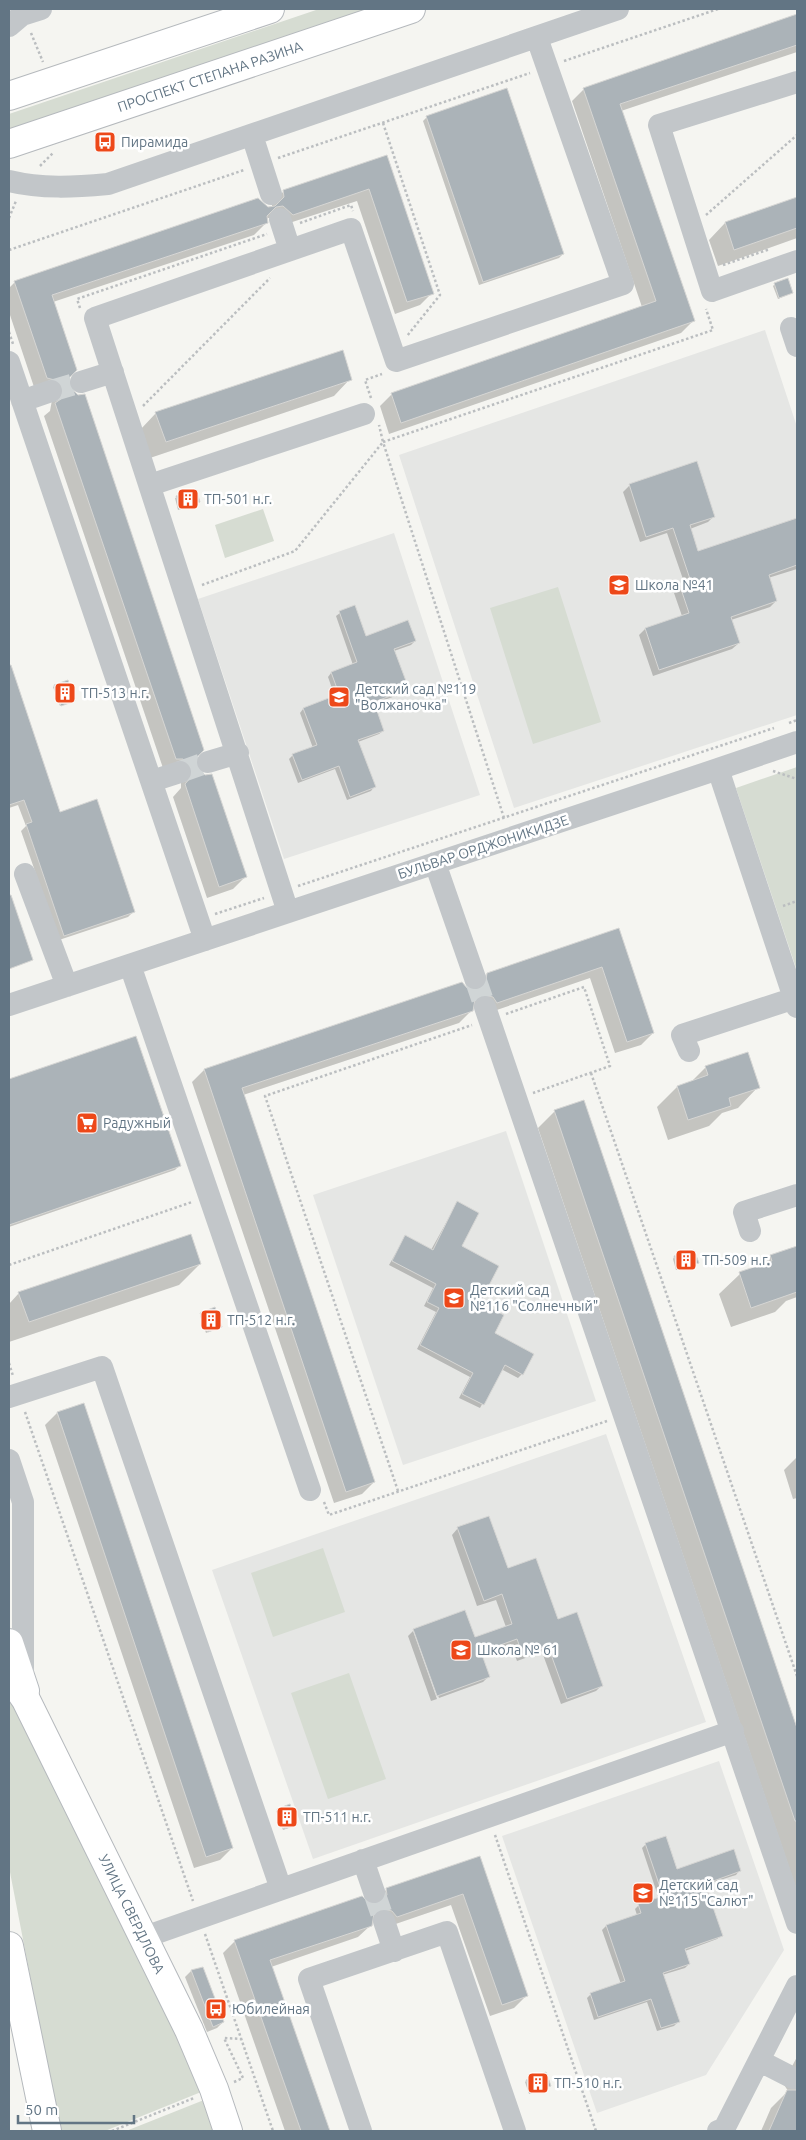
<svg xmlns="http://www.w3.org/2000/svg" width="806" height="2140" viewBox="0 0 806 2140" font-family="Ubuntu,sans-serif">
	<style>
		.built { fill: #e5e6e4 }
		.green { fill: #d6dcd2 }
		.shadow { fill: #0003 }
		.building { fill: #abb3b8; stroke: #d6d6d4 }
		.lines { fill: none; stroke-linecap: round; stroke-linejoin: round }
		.minor-tunnel { stroke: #d0d5d6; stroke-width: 22; stroke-dasharray: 22 11; stroke-linecap: butt }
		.major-casing { stroke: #b5b9bd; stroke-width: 30 }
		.path { stroke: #bbbec0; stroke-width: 2.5; stroke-dasharray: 2.5 2.5; stroke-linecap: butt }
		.minor { stroke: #c2c6c9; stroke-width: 22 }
		.major { stroke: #fff; stroke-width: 28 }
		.labels { text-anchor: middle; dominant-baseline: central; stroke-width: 5; stroke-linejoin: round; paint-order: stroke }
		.street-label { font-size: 14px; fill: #627584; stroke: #fff }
		.poi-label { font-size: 14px; fill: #627584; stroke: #fff; text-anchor: start }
	</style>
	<rect width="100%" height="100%" fill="#f5f5f1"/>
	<path class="built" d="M765,330L797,427V715L514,808L399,455Z
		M394,533L480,795L284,859L198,599Z
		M506,1131L596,1401L403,1465L313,1195Z
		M606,1434L706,1722L313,1859L212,1570Z
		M719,1761L784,1950L706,2075L597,2113L502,1836Z"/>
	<path class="green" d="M319,9H367L9,129V114Z
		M263,509L274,541L225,558L215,525Z
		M558,587L601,722L533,744L490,608Z
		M797,767V971L736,788Z
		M323,1548L345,1612L273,1637L251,1573Z
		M349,1673L386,1779L328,1799L291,1693Z
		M9,1689L206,2090L105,2131H60L9,1867Z
		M209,2098L220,2131H126Z"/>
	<path class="shadow" d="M797,16V52L621,111L693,321L681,333L389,434L380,406L392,394L642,307L572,101L584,89Z
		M427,117L563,254L559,258L479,285L423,121Z
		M386,156L432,293L420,305L395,314L357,201L280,226L271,218H266V223L254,235L53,302L67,387L194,758V767L204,776L245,877L233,889L207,898L173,797L181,788V780L164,771L44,416L50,411L52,400L35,390L9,312V288L15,282L272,208V203L284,191Z
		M797,198V238L718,266L709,240L725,223Z
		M775,284L792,293L778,299L773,286Z
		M350,379L334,396L150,458L140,430L156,413Z
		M696,463L714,516L708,522L690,529L698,552L797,519V569L768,578L776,601L770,607L731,620L739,643L732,649L653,676L639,635L645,629L682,616L674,593L685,585L667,533L640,542L623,492L629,486Z
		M195,491L199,502L178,510L175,498Z
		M355,607L365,637L415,641L411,645L394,651L408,689L404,693L373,704L383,731L379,734L358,742L374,787L371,791L347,800L335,769L298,783L289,759L293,755L313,748L300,713L303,709L335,697L328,677L331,673L353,665L336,616L340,613Z
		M54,686L74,700L60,706L53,687Z
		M17,687L59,814L134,911L128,917L59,940L21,831L26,826L18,805L9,808V690Z
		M9,893L32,960L9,969Z
		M618,930L653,1033L641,1045L615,1053L590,978L485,1014L481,1008L472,1007L471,1011L459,1023L243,1095L374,1482L362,1494L334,1503L192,1082L204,1070L466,989L475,991L476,987L488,975Z
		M135,1037L179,1166L175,1170L9,1227V1081Z
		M706,1067L758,1087L738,1108L722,1113L709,1126L668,1140L657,1107L677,1087L690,1083Z
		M583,1101L797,1731V1891L538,1128L555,1111Z
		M457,1203L460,1247L478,1303L493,1334L522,1374L518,1378L501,1369L480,1408L459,1398L470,1377L417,1349L436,1312L424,1306L433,1288L389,1265L405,1237L431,1250Z
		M797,1247V1297L786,1301L775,1312L731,1327L719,1294L740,1274L760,1266L771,1256Z
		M674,1257L696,1264L676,1270L673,1259Z
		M200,1264L179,1285L9,1342V1304L19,1293Z
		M201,1314L221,1327L206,1333L200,1316Z
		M57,1413L232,1848L220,1860L194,1868L45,1425Z
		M797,1457V1498L793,1499L784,1470Z
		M458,1528L507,1570L557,1621L602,1685L596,1691L561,1704L542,1652L517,1661L511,1644L481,1655L489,1676L483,1682L439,1698L415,1631H413L437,1699L431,1701L408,1636L414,1630L475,1638L506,1627L496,1600L477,1606L452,1535Z
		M278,1810L294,1826L283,1830L276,1811Z
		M646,1844L677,1870L739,1871L736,1875L704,1885L721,1936L717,1939L685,1951L689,1964L685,1968L662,1975L678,2022L674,2026L657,2031L647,2002L594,2020L587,1998L591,1994L621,1984L602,1930L606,1926L637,1915L635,1909L639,1905L659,1899L642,1848Z
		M479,1857L526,1996L514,2008L490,2016L451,1905L384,1928L380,1923L371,1921V1925L358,1937L271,1967L329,2131H285L223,1953L235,1941L375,1906V1901L387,1889Z
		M191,1971L223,2022L217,2028L207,2032L185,1977Z
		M797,2057V2131H761L771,2108L788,2091L783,2083Z
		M526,2081L550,2086L529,2094L525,2082Z"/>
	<path class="building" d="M797,14V45L620,104L695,321L401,423L391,393L656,301L583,88Z
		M507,88L564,254L483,282L426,116Z
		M387,155L434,294L407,302L369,189L293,215L283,206L276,207L267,216L268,223L52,295L77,370L68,379L69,386L78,395L85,394L204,750L195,759L196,766L205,775L212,774L247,877L219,887L185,784L193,775L192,768L183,759H176L55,403L61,399L64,387L59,381L47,378L14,281L258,198L268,207L275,206L284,197L283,190Z
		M797,197V228L734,250L725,222Z
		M788,278L793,293L779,298L774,283Z
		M343,350L352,380L166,442L155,412Z
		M697,461L715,517L690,525L698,551L797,518V565L769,575L777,601L731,617L740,643L659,670L645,628L689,613L680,586L691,582L673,528L646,537L629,484Z
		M196,489L200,502L180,509L176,496Z
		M355,605L366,636L408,620L416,641L394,649L409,689L374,702L384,731L358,740L376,787L350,797L339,766L302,780L292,754L317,745L303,708L339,694L331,672L357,662L339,611Z
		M9,665H11L60,812L97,799L135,912L64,936L26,824L32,822L24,800L9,805Z
		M68,680L75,701L61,706L54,685Z
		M9,895H11L33,960L9,969Z
		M619,928L654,1033L627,1042L602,967L497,1003L493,997L481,994L475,999L473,1011L242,1088L375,1482L346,1492L204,1069L462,982L467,988L479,990L485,986L487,973Z
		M136,1036L181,1166L9,1225V1079Z
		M748,1052L760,1088L729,1098L731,1106L688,1120L677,1086L708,1075L705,1066Z
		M584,1100L797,1728V1821H795L554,1110Z
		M457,1201L479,1213L462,1246L499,1266L480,1303L504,1315L495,1333L534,1354L523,1375L505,1365L484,1405L462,1394L473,1373L420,1345L439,1308L427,1302L436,1284L392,1261L405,1235L433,1250Z
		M191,1234L201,1264L29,1322L18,1292Z
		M797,1246V1292L751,1308L739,1272L772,1261L770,1255Z
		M694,1250L699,1263L678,1269L674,1256Z
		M215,1307L222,1327L208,1332L200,1313Z
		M84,1403L233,1848L206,1857L57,1412Z
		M489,1516L508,1568L536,1558L558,1619L577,1612L603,1686L567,1699L548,1646L523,1656L517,1639L481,1652L490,1677L437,1696L413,1629L465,1610L475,1637L512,1624L502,1594L484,1601L457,1527Z
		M290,1804L297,1825L284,1829L277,1809Z
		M666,1836L677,1869L734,1849L741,1871L705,1884L723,1936L685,1949L690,1964L663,1973L680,2022L661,2028L651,1999L598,2017L590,1993L625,1981L606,1925L641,1913L638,1904L663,1896L645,1843Z
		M480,1856L528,1996L502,2005L463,1894L397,1917L392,1911L380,1908L374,1913L372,1926L270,1960L330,2131H301L234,1940L362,1896L371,1905L379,1904L387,1895L386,1888Z
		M203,1967L224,2022L213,2027L191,1970Z
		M546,2072L551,2086L531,2093L526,2080Z
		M787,2090H797V2131H769Z"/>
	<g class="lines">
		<path class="minor-tunnel" d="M51,391L81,382
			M180,772L208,762
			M475,978L485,1007
			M374,1892L384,1921"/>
		<g class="major-casing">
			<g id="major">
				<path d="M9,96L270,9"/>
				<path id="s1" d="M9,144L411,9"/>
				<path d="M9,1643L25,1691"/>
				<path id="s2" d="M9,1675L26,1700L189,2030L214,2089L228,2131"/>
				<path d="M9,1946L47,2131"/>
			</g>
		</g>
		<path class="path" d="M31,33L43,62
			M564,61L718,9
			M383,123L440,295L407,336
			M278,158L530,73
			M40,166L54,152
			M706,215L797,135
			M9,218L16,201
			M300,223L351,205L353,211
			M9,250L244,170
			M723,265L770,249
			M80,308L77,299L267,234
			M9,332L13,344
			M371,398L365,380L382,374
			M143,406L270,278
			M202,585L295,551L383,442L379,425
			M789,723L797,720
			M773,771L797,779
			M504,818L383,442L713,330L706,309
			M298,886L774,728
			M783,906L797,901
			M215,914L264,898
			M506,1014L584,987L610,1066L533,1093
			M591,1073L797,1676
			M9,1265L192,1202
			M9,1363L13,1376
			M25,1412L193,1901
			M398,1491L265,1096L472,1025
			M324,1502L329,1515L607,1421
			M495,1835L596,2131
			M205,1934L273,2131
			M234,2082L243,2078L224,2038L242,2039
			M112,2131L194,2098"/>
		<path class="minor" d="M9,26L22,15L41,9
			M797,82L659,125L712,291L797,261
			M252,135L271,194
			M9,181C42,189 75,187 108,184L618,9
			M280,219L290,250
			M791,328L797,346
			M9,362L205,940
			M81,382L113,372
			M22,401L51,391
			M150,485L364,414
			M208,762L238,753
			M718,769L797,742
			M152,781L180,772
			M435,863L475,978
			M25,874L67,986
			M288,912L95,318L351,229L396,361L623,284L537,38
			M130,965L310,1490
			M9,1005L718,769L797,1007
			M485,1007L797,1923
			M689,1051L682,1035L795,998
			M750,1231L744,1212L797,1195
			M9,1397L102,1367L281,1889
			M9,1460L23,1502V1671
			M363,1860L374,1892
			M384,1921L394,1951
			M142,1938L733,1731
			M760,2061L793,2078
			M361,2131L309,1979L447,1932L515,2131
			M718,2131L724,2129L797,1986"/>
		<use href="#major" class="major"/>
	</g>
	<defs>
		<g id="bus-square" transform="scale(1.125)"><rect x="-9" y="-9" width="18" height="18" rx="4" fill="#ed4819" stroke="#fff"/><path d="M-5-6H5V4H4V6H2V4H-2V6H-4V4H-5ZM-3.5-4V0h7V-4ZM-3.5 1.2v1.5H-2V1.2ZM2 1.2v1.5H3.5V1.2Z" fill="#fff"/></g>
		<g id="building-square" transform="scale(1.125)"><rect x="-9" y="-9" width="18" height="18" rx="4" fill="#ed4819" stroke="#fff"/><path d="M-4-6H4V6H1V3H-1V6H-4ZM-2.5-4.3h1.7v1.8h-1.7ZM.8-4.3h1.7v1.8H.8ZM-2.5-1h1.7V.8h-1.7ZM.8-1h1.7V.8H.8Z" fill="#fff"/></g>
		<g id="school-square" transform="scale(1.125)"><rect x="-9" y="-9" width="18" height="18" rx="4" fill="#ed4819" stroke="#fff"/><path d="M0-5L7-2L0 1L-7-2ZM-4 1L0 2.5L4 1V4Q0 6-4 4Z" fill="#fff"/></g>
		<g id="supermarket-square" transform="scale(1.125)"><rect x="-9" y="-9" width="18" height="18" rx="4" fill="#ed4819" stroke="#fff"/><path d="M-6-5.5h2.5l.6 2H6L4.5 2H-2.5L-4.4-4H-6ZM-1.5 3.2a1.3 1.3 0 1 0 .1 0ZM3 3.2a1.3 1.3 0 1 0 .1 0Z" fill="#fff"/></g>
	</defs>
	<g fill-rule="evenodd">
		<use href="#bus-square" x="105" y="142"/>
		<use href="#building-square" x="188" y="499"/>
		<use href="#school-square" x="619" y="585"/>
		<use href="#building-square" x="65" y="693"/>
		<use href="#school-square" x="339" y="697"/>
		<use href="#supermarket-square" x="87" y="1123"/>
		<use href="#building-square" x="686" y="1260"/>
		<use href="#school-square" x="454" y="1298"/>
		<use href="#building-square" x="211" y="1320"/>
		<use href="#school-square" x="461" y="1650"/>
		<use href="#building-square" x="287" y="1817"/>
		<use href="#school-square" x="643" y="1893"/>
		<use href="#bus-square" x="216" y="2009"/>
		<use href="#building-square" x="538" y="2083"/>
	</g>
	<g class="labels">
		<g class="street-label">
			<text stroke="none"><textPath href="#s1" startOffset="212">ПРОСПЕКТ СТЕПАНА РАЗИНА</textPath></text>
			<text transform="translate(483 847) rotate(-18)">БУЛЬВАР ОРДЖОНИКИДЗЕ</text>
			<text stroke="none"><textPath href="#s2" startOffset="269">УЛИЦА СВЕРДЛОВА</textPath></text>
		</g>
		<g class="poi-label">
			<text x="121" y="142">Пирамида</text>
			<text x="204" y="499">ТП-501 н.г.</text>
			<text x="635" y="585">Школа №41</text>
			<text x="355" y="689">Детский сад №119<tspan x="355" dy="16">"Волжаночка"</tspan></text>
			<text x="81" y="693">ТП-513 н.г.</text>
			<text x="103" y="1123">Радужный</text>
			<text x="702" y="1260">ТП-509 н.г.</text>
			<text x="470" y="1290">Детский сад<tspan x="470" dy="16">№116 "Солнечный"</tspan></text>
			<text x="227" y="1320">ТП-512 н.г.</text>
			<text x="477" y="1650">Школа № 61</text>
			<text x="303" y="1817">ТП-511 н.г.</text>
			<text x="659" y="1885">Детский сад<tspan x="659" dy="16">№115 "Салют"</tspan></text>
			<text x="232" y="2009">Юбилейная</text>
			<text x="554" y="2083">ТП-510 н.г.</text>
		</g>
	</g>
	<rect width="806" height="2140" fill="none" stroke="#627584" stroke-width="20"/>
	<path d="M18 2115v8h116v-8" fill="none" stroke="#627584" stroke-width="2.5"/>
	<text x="25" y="2115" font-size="15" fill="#627584" stroke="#ffffff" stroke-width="4" paint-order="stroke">50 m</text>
</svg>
